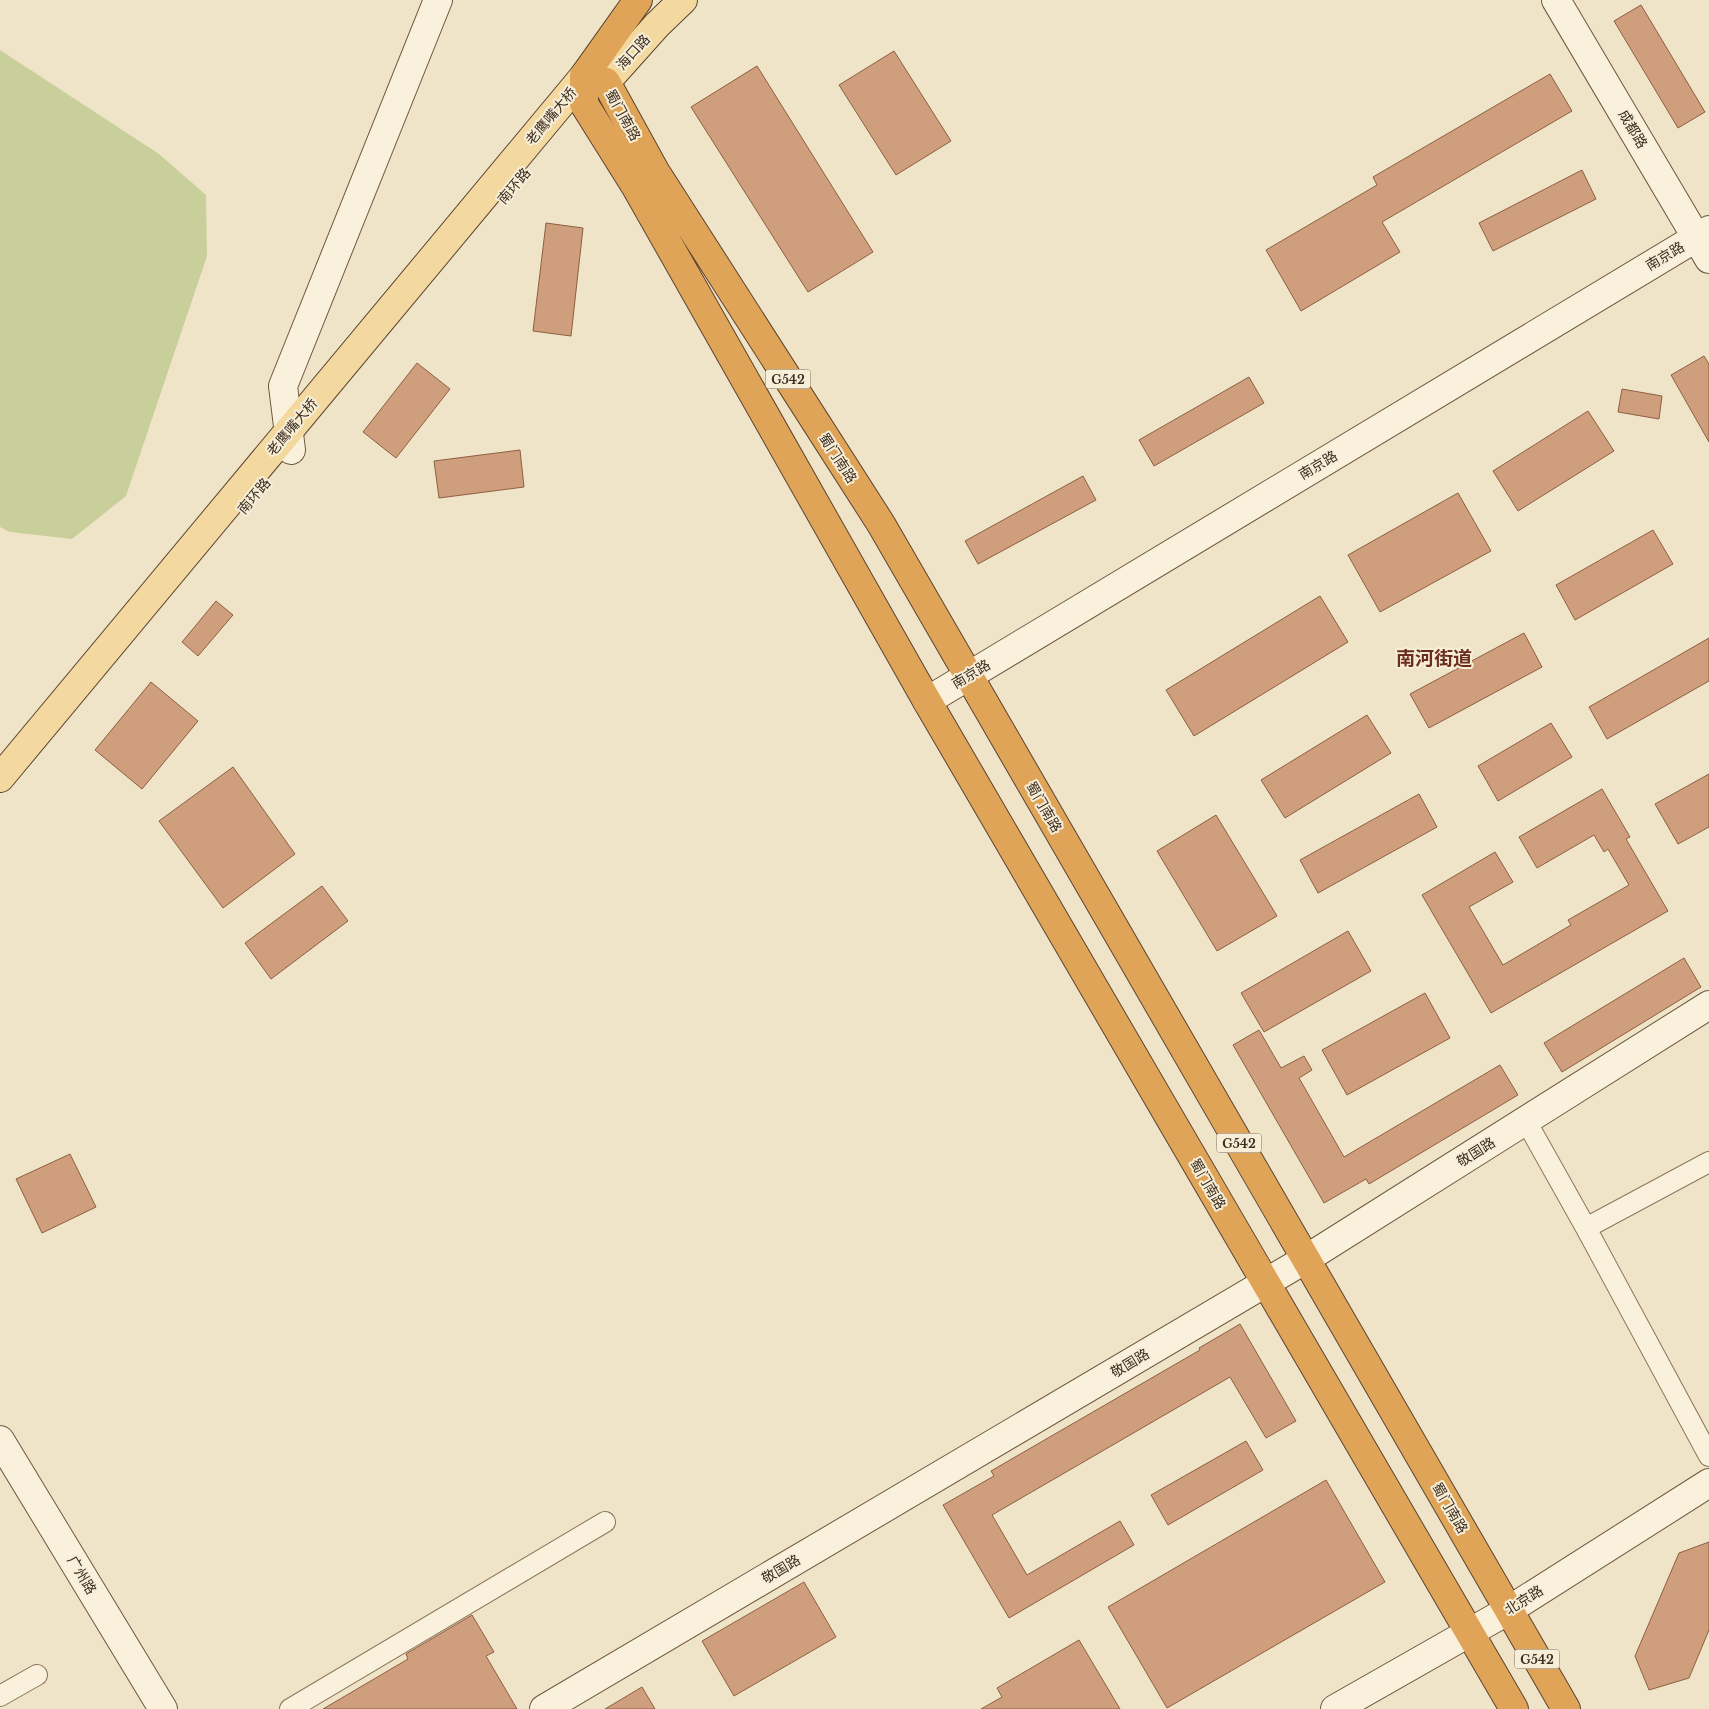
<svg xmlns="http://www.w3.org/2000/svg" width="1709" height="1709" viewBox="0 0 1709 1709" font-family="'Libre Baskerville','Noto Sans SC',serif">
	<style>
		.green { fill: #c9cf9b }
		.building { fill: #cf9f7d; stroke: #8d5f41 }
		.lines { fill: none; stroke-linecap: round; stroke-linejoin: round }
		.street-casing { stroke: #8d765c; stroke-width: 22 }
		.secondary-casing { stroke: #6f573f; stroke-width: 30 }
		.primary-casing { stroke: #5b4430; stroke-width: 30 }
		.highway-casing { stroke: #5b4430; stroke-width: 30 }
		.street { stroke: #faf1dc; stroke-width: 20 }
		.secondary { stroke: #faf1dc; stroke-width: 28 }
		.primary { stroke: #f3d9a0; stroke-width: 28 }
		.highway { stroke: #e0a458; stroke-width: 28 }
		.labels { text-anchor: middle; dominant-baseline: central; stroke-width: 4; stroke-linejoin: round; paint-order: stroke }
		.shield { fill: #f7eed8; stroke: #756857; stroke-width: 1 }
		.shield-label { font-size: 12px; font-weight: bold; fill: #3d2e20 }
		.street-label { font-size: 14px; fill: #3d2e20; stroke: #f7eed8 }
		.district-label { font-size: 19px; font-weight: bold; fill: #6b2e1e; stroke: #f7eed8 }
	</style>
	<rect width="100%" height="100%" fill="#f0e4c8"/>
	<path class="green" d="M0,50L159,154L206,195L207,256L126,496L72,539L10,532L0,527Z"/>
	<path class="building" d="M1641,5L1705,112L1678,128L1614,21Z
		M894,51L951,141L896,175L839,85Z
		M757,66L873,252L808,292L691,107Z
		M1550,74L1572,111L1382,222L1400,252L1301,311L1266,250L1377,185L1373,177Z
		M1582,170L1596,199L1493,251L1479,223Z
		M546,223L583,228L571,336L533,331Z
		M1704,356L1709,364V442L1671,375Z
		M417,363L450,389L396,458L363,432Z
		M1249,377L1264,403L1154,466L1139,440Z
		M1622,389L1662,396L1659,419L1618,412Z
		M1588,411L1614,451L1518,511L1493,471Z
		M520,450L524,487L439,498L434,461Z
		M1083,476L1096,500L978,564L965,541Z
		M1458,493L1491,551L1380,612L1348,555Z
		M1653,530L1673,564L1575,620L1556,585Z
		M1320,596L1348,642L1194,736L1166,690Z
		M216,601L233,615L198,656L182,642Z
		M1524,633L1542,667L1429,728L1410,694Z
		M1709,638V681L1607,739L1589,707Z
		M151,682L198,721L142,789L95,750Z
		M1367,715L1391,753L1285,818L1261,780Z
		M1551,723L1572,757L1498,801L1478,766Z
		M233,767L295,854L223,908L159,821Z
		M1709,774V827L1678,844L1655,804Z
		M1602,789L1630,837L1626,839L1668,911L1491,1013L1422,895L1495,852L1513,882L1469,907L1503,965L1571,925L1568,920L1629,885L1608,849L1604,852L1594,835L1537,868L1519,837Z
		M1419,794L1437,827L1318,893L1300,860Z
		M1216,815L1277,916L1217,951L1157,851Z
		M322,886L348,921L271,979L245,943Z
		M1348,931L1371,971L1264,1032L1241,993Z
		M1684,958L1701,987L1562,1072L1544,1043Z
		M1425,993L1450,1038L1347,1095L1322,1050Z
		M1259,1030L1281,1068L1304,1056L1312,1070L1299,1078L1344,1157L1500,1065L1518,1095L1369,1184L1366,1179L1324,1203L1233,1045Z
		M70,1154L96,1207L42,1233L16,1179Z
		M1240,1324L1296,1421L1266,1438L1230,1377L992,1515L1027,1575L1120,1521L1134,1545L1009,1618L943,1505L994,1476L991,1471L1200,1350L1199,1348Z
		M1246,1441L1263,1470L1168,1525L1151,1495Z
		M1326,1480L1385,1582L1167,1708L1108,1607Z
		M1709,1542V1630L1689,1678L1649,1690L1635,1656L1679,1553Z
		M804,1582L836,1637L734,1696L702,1641Z
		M472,1615L494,1652L486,1656L517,1709H323L408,1659L406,1654Z
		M1079,1640L1120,1709H981L1002,1697L997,1688Z
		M642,1687L655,1709H605Z"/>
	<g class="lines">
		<g class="street-casing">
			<path id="street" d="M1526,1121L1586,1228L1709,1456
				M1586,1228L1709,1162
				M0,1696L37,1675
				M290,1709L605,1522"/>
		</g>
		<g class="secondary-casing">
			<path id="secondary" d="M1556,0L1709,259
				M291,450L283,386L438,0
				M927,701L1709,230
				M0,1440L163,1709
				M544,1709L1306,1259L1709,1005
				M1335,1709L1509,1610L1709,1483"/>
		</g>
		<g class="primary-casing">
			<path id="primary" d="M606,82L657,25L683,0
				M0,778L594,64"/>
		</g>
		<g class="highway-casing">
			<path id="highway" d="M584,76L606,82L655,171L881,524L1566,1709
				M584,76V104L636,187L927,701L1514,1709
				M584,76L638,0"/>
		</g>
		<use href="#street" class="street"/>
		<use href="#secondary" class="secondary"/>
		<use href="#primary" class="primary"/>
		<use href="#highway" class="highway"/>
	</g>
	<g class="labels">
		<g class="shield">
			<rect x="765.5" y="369.5" width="45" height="19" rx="4"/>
			<rect x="1216.5" y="1133.5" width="45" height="19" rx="4"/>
			<rect x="1514.5" y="1649.5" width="45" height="19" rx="4"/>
		</g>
		<g class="shield-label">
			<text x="788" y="379">G542</text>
			<text x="1239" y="1143">G542</text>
			<text x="1537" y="1659">G542</text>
		</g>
		<g class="street-label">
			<text transform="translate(633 52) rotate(-48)">海口路</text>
			<text transform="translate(623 115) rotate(61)">蜀门南路</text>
			<text transform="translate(551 116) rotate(-50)">老鹰嘴大桥</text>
			<text transform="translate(1633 129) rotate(59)">成都路</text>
			<text transform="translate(514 186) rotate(-50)">南环路</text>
			<text transform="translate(1665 256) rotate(-31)">南京路</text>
			<text transform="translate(292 427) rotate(-50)">老鹰嘴大桥</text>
			<text transform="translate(838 458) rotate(57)">蜀门南路</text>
			<text transform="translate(1318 465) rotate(-31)">南京路</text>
			<text transform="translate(254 496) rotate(-50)">南环路</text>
			<text transform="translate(971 674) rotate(-31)">南京路</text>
			<text transform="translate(1044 807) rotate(60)">蜀门南路</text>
			<text transform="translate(1476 1152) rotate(-32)">敬国路</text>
			<text transform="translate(1208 1184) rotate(60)">蜀门南路</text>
			<text transform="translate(1130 1363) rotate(-31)">敬国路</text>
			<text transform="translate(1450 1508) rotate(60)">蜀门南路</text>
			<text transform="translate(781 1569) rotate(-31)">敬国路</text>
			<text transform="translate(82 1575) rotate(59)">广州路</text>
			<text transform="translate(1524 1600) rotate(-32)">北京路</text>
		</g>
		<g class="district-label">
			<text x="1434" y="658">南河街道</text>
		</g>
	</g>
</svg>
